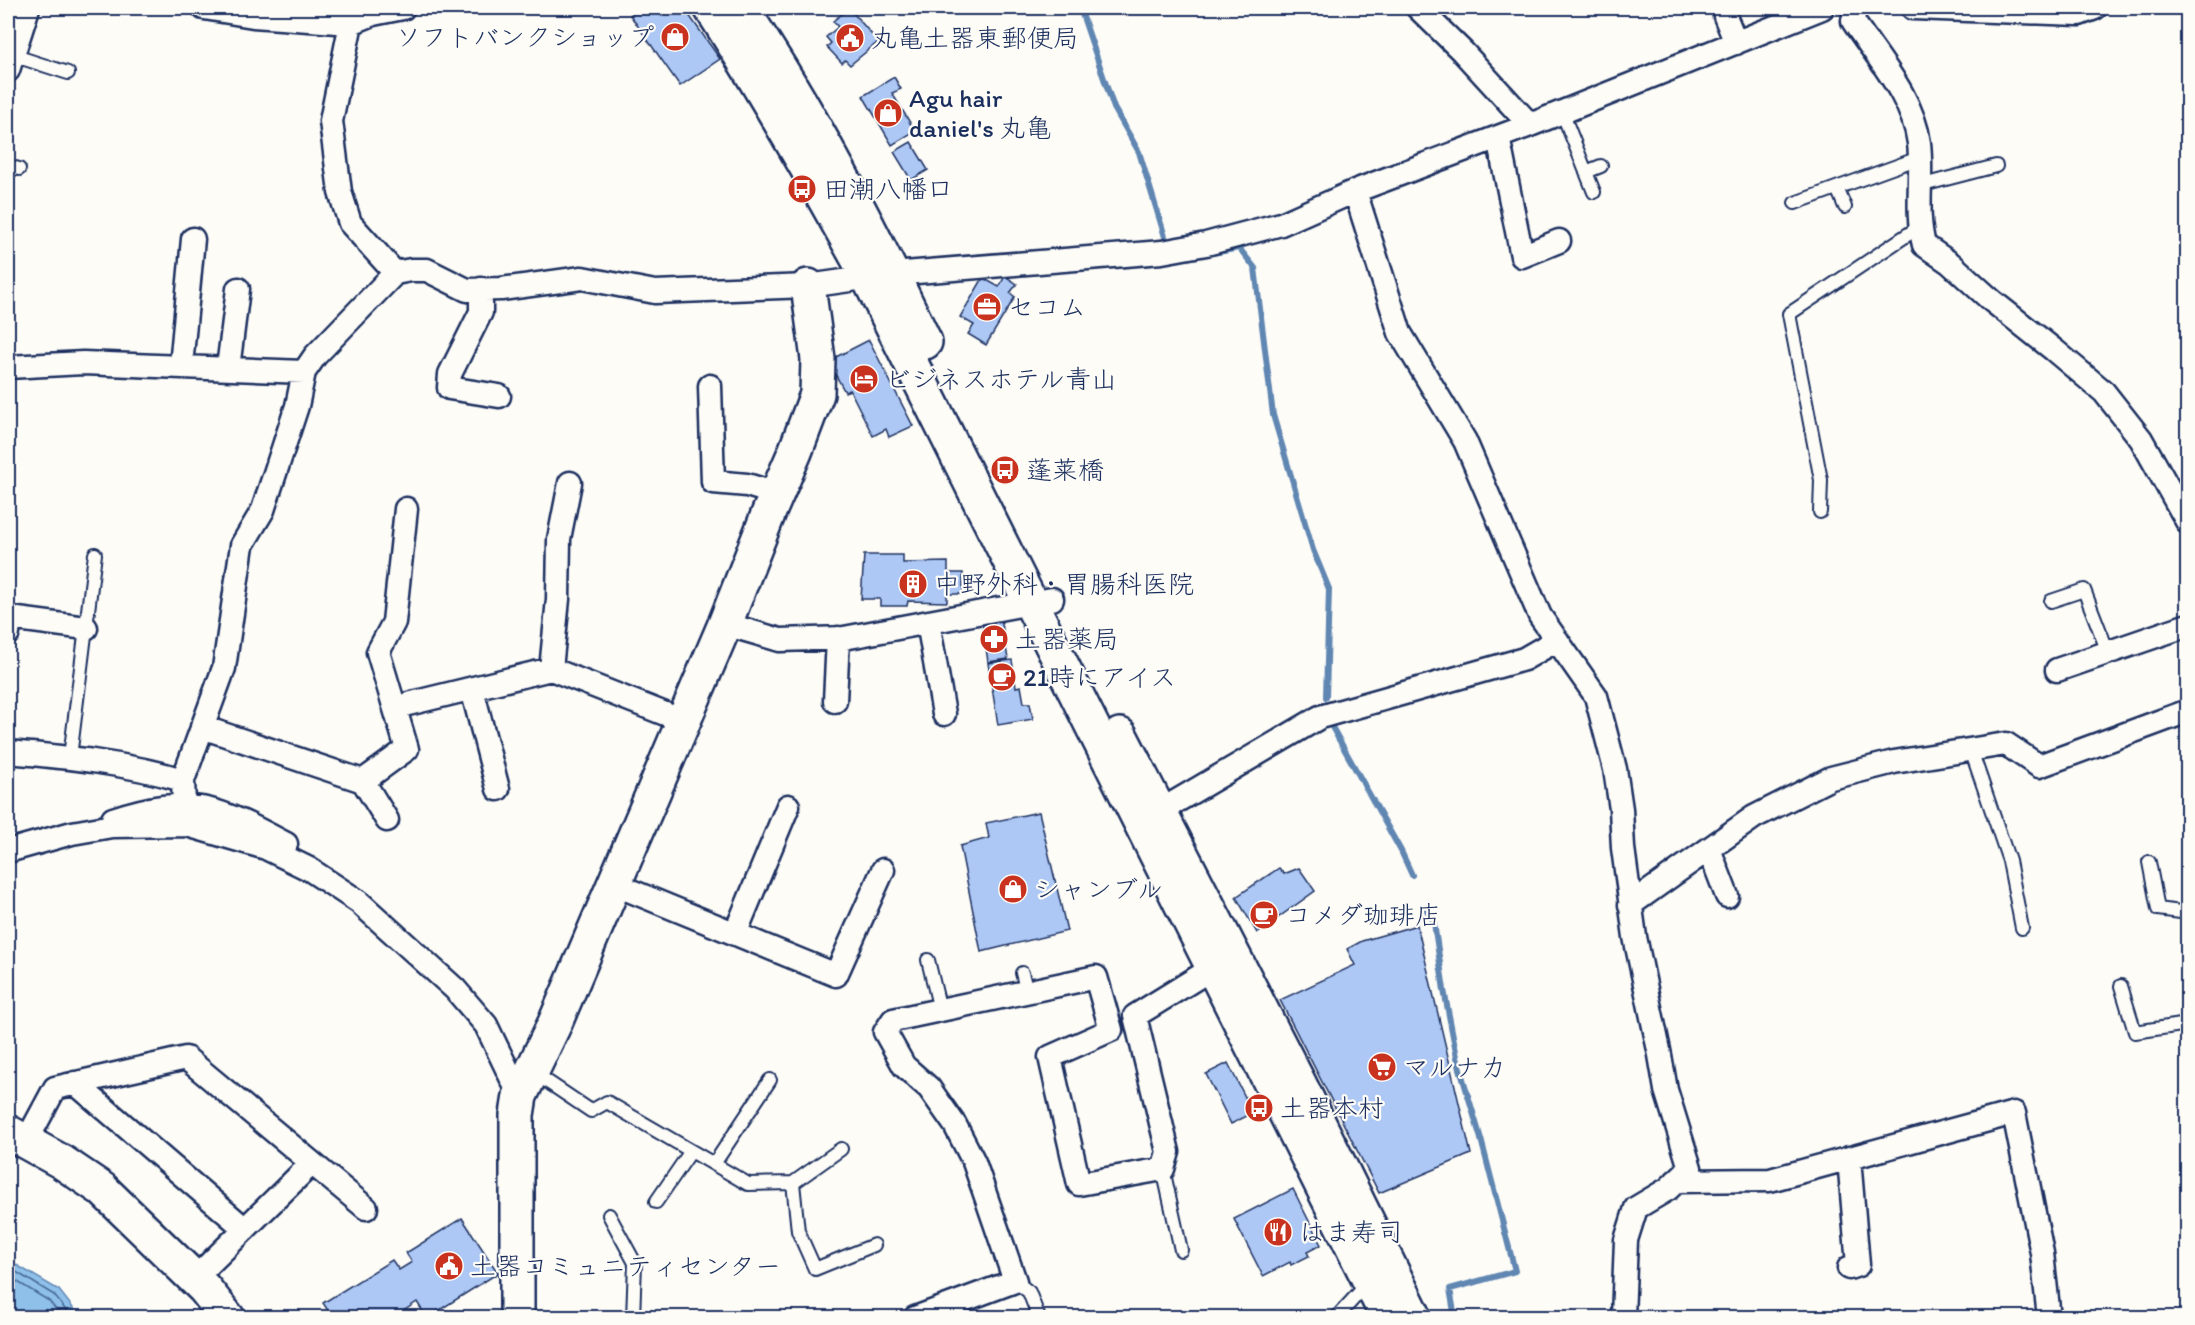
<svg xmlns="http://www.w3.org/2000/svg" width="2195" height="1325" viewBox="0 0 2195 1325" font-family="Itim,'Klee One',sans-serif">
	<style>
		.water { fill: #8ec0ea; stroke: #6086b2; stroke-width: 1.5 }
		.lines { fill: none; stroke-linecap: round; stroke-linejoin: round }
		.shore { stroke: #496996; stroke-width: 1.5 }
		.stream { stroke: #6086b2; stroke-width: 6 }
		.building { fill: #adc8f5; stroke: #1b2f5e; stroke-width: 1.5 }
		.lane-casing { stroke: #1b2f5e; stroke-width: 16 }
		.street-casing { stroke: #1b2f5e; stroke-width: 27 }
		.secondary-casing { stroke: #1b2f5e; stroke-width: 38 }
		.lane { stroke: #fdfcf7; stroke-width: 12 }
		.street { stroke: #fdfcf7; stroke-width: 22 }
		.secondary { stroke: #fdfcf7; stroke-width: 33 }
		.labels { text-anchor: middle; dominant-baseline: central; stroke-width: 4.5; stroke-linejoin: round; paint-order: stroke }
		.poi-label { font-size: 26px; fill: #1b2f5e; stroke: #fdfcf7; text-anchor: start }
	</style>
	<rect width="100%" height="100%" fill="#fdfcf7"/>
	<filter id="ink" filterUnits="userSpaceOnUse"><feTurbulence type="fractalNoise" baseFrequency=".0167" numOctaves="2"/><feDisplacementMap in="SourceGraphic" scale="12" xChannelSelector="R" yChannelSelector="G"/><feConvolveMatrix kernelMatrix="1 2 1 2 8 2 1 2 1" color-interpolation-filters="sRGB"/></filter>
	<g filter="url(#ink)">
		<path class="water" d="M8,1260L59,1290L80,1317H8Z"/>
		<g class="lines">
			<path class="shore" d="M8,1267L54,1295L72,1318
				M8,1276L49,1301L63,1318"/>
			<path class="stream" d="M1080,8L1114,108L1139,152L1166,240
				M1213,253L1239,248L1255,268L1273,415L1313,550L1329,589L1326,697
				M1332,727L1401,851L1412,875
				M1426,908L1434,923L1444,990L1458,1062L1481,1139L1515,1271L1450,1289L1455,1318"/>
		</g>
		<path class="building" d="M641,8H684L720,59L680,86L630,15Z
			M849,8L878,42L850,65L845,60L842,63L827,47L831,43L826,37L838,27L833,21Z
			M894,77L901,89L892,93L915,131L892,145L863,96Z
			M911,142L928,170L911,180L894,152Z
			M1005,276L1017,284L1010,293L1015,297L986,345L968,334L974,325L960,317L983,278L999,287Z
			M869,340L913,426L889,437L886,429L873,436L850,390L845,392L832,368V359Z
			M864,555H903V563L948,562V573H963V594H947V602L908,601L907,606H880V599H861Z
			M1001,618L1008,659L988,662L982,621Z
			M1012,660L1016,687L1021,686L1024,703H1030L1033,719L998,725L988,663Z
			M1039,812L1067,931L981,952L960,846L989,838L986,823Z
			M1279,868L1284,874L1299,868L1315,891L1257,933L1236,897Z
			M1417,925L1471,1154L1379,1193L1280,1000L1355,965L1347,949L1362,941Z
			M1228,1063L1253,1113L1231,1124L1206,1074Z
			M1293,1189L1321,1245L1307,1252L1309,1256L1291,1265L1290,1262L1263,1276L1234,1219Z
			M462,1218L498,1273L427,1318L417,1302L402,1312L406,1318H333L323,1303L392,1260L399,1270L412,1262L406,1253Z"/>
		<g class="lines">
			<g class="lane-casing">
				<path id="lane" d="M9,54L68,73
					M1562,112L1594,192
					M8,166L19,169
					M1586,172L1601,166
					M1919,186L1996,166
					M1837,188L1845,207
					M1795,203L1919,158
					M1820,512L1821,480L1789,314L1919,227
					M2051,601L2084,590L2108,652
					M1971,750L2009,861L2022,928
					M70,757L95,554
					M2149,862L2158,909L2188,913
					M928,960L940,1010
					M1022,973L1027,992
					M2121,986L2135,1032L2188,1024
					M533,1072L591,1111L607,1102L748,1184L793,1183L798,1231L815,1269L874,1245
					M714,1164L770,1080
					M1163,1169L1181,1250
					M793,1183L841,1149
					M656,1202L691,1151
					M609,1215L635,1263L633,1318
					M1015,1281L1029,1292L1039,1318
					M1336,1318L1367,1284"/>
			</g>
			<g class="street-casing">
				<path id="street" d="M204,8L253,16L351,23L331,121L340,192L350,223L395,273
					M1418,8L1462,51L1530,125
					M1855,8L1853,21C1878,59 1913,97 1919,143C1923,177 1915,211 1924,245L1950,263L1991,300L2054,350L2104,392L2141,439L2188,523
					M1913,8L2079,14L2095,8
					M1725,16L1736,43
					M351,23L373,14L403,8
					M8,70L28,8
					M1498,137L1522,256L1559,241
					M1355,191L1400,333L1465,441L1540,616L1596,696L1615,769L1621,809L1623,848L1635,937L1660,1055L1666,1090L1690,1168L1668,1189L1636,1208L1626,1240L1623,1318
					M481,289V312L450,374L449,388L499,396
					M181,366L193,239
					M8,367L83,363L304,372
					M228,368L238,289
					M710,386L713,482L747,485L777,494
					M928,622L944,714
					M725,624L780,640L844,638L1052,599
					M8,633L10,618L86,628
					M551,669L558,599L559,539L570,483
					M2057,670L2188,625
					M472,689L498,789
					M835,701L838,638
					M408,704L551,669L683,721
					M202,727L363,781L387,820
					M8,752C67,757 126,763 183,780
					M363,781L407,749L378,652L394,622L406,509
					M184,805L183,780L224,668L242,545L263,510L297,406L304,372L315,356L395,273L411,270H427L467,290L501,289L582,278L655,292L808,286L892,274L1162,252L1206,244L1281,224L1355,191L1530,125L1822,8
					M1148,818L1320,717L1524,659L1557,640
					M113,819C189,793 219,808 286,844
					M1709,849L1727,896
					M8,851L72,833L112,826L187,825L266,848L309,869L359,902L455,989L486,1025L520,1096
					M614,884L836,975L883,870
					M1630,905L1754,817L1831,778L1894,762L2006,744L2039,766L2188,711
					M735,934L788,806
					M75,1083L245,1229
					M26,1142L55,1088L186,1058L366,1208
					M1849,1158L1858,1265L1849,1268
					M1676,1181L1770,1180L2014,1113L2042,1253L2049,1318
					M194,1279L312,1163
					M915,1318L1015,1281L974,1162L955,1125L929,1088L904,1066L885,1032L893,1020L1096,977L1111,1030L1050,1057L1079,1184L1163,1169L1168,1152L1135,1016L1224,961"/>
			</g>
			<g class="secondary-casing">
				<path id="secondary" d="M711,8C767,96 818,186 868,277L1388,1318
					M741,8C812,113 870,227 925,342
					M1120,735L1300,1085L1415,1318
					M8,1132L62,1162L102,1189L204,1288L228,1318
					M517,1318V1115L520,1096L555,1023L725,624L769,512L795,452L817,394L818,359L808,286"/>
			</g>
			<use href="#lane" class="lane"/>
			<use href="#street" class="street"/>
			<use href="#secondary" class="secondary"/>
		</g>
	</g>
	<defs>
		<g id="shop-disc" transform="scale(1.5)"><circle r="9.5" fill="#c8321e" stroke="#fdfcf7"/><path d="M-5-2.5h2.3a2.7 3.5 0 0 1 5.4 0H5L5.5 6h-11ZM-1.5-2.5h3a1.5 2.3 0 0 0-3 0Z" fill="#fff"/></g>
		<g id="civic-disc" transform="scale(1.5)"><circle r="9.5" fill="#c8321e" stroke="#fdfcf7"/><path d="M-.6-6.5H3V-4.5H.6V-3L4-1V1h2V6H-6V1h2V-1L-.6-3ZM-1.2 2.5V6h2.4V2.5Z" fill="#fff"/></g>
		<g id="bus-disc" transform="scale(1.5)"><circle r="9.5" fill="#c8321e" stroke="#fdfcf7"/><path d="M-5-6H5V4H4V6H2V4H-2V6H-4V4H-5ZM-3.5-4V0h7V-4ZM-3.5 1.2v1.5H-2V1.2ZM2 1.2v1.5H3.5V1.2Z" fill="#fff"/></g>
		<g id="office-disc" transform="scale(1.5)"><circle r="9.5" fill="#c8321e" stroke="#fdfcf7"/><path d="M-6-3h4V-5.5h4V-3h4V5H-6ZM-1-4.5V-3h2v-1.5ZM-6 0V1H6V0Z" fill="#fff"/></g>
		<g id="hotel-disc" transform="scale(1.5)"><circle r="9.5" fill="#c8321e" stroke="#fdfcf7"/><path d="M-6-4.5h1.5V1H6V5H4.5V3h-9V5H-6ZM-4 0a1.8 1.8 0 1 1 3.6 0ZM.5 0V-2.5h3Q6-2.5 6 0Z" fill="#fff"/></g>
		<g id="building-disc" transform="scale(1.5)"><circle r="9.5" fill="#c8321e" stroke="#fdfcf7"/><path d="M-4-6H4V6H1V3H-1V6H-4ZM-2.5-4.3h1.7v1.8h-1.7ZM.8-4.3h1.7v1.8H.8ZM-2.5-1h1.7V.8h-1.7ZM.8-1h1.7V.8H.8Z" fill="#fff"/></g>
		<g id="pharmacy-disc" transform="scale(1.5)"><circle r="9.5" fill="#c8321e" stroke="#fdfcf7"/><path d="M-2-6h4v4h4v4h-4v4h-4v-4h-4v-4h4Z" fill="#fff"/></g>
		<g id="cafe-disc" transform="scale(1.5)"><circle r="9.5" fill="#c8321e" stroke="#fdfcf7"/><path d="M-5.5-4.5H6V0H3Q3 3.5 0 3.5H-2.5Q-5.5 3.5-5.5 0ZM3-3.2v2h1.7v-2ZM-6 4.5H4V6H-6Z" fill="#fff"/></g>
		<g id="supermarket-disc" transform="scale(1.5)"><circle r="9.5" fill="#c8321e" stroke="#fdfcf7"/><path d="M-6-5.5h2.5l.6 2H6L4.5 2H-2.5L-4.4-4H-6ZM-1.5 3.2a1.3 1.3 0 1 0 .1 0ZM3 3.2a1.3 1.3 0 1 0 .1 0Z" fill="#fff"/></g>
		<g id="restaurant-disc" transform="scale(1.5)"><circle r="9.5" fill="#c8321e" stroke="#fdfcf7"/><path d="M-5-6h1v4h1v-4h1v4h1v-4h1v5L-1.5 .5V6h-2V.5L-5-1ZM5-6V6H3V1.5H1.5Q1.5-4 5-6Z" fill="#fff"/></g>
	</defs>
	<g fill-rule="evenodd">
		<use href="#shop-disc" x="675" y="37"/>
		<use href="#civic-disc" x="850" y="38"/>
		<use href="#shop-disc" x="888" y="113"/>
		<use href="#bus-disc" x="802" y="189"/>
		<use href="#office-disc" x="987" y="307"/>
		<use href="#hotel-disc" x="864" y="379"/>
		<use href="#bus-disc" x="1005" y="470"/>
		<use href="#building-disc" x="913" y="584"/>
		<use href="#pharmacy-disc" x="994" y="639"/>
		<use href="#cafe-disc" x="1002" y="677"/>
		<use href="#shop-disc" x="1013" y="889"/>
		<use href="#cafe-disc" x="1264" y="915"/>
		<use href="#supermarket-disc" x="1382" y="1067"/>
		<use href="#bus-disc" x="1259" y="1108"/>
		<use href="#restaurant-disc" x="1278" y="1232"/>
		<use href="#civic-disc" x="449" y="1266"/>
	</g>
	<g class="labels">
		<g class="poi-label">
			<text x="654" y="37" text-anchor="end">ソフトバンクショップ</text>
			<text x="871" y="38">丸亀土器東郵便局</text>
			<text x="909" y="98">Agu hair<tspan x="909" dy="30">daniel's 丸亀</tspan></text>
			<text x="823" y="189">田潮八幡口</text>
			<text x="1008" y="307">セコム</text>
			<text x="885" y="379">ビジネスホテル青山</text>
			<text x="1026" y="470">蓬莱橋</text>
			<text x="934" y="584">中野外科・胃腸科医院</text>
			<text x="1015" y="639">土器薬局</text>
			<text x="1023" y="677">21時にアイス</text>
			<text x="1034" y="889">シャンブル</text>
			<text x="1285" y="915">コメダ珈琲店</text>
			<text x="1403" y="1067">マルナカ</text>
			<text x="1280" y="1108">土器本村</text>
			<text x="1299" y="1232">はま寿司</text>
			<text x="470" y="1266">土器コミュニティセンター</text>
		</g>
	</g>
	<rect width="2195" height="1325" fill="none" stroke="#fdfcf7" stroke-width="30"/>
	<rect x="15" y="15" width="2165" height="1295" fill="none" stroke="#1b2f5e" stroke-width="2" filter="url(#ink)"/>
</svg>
